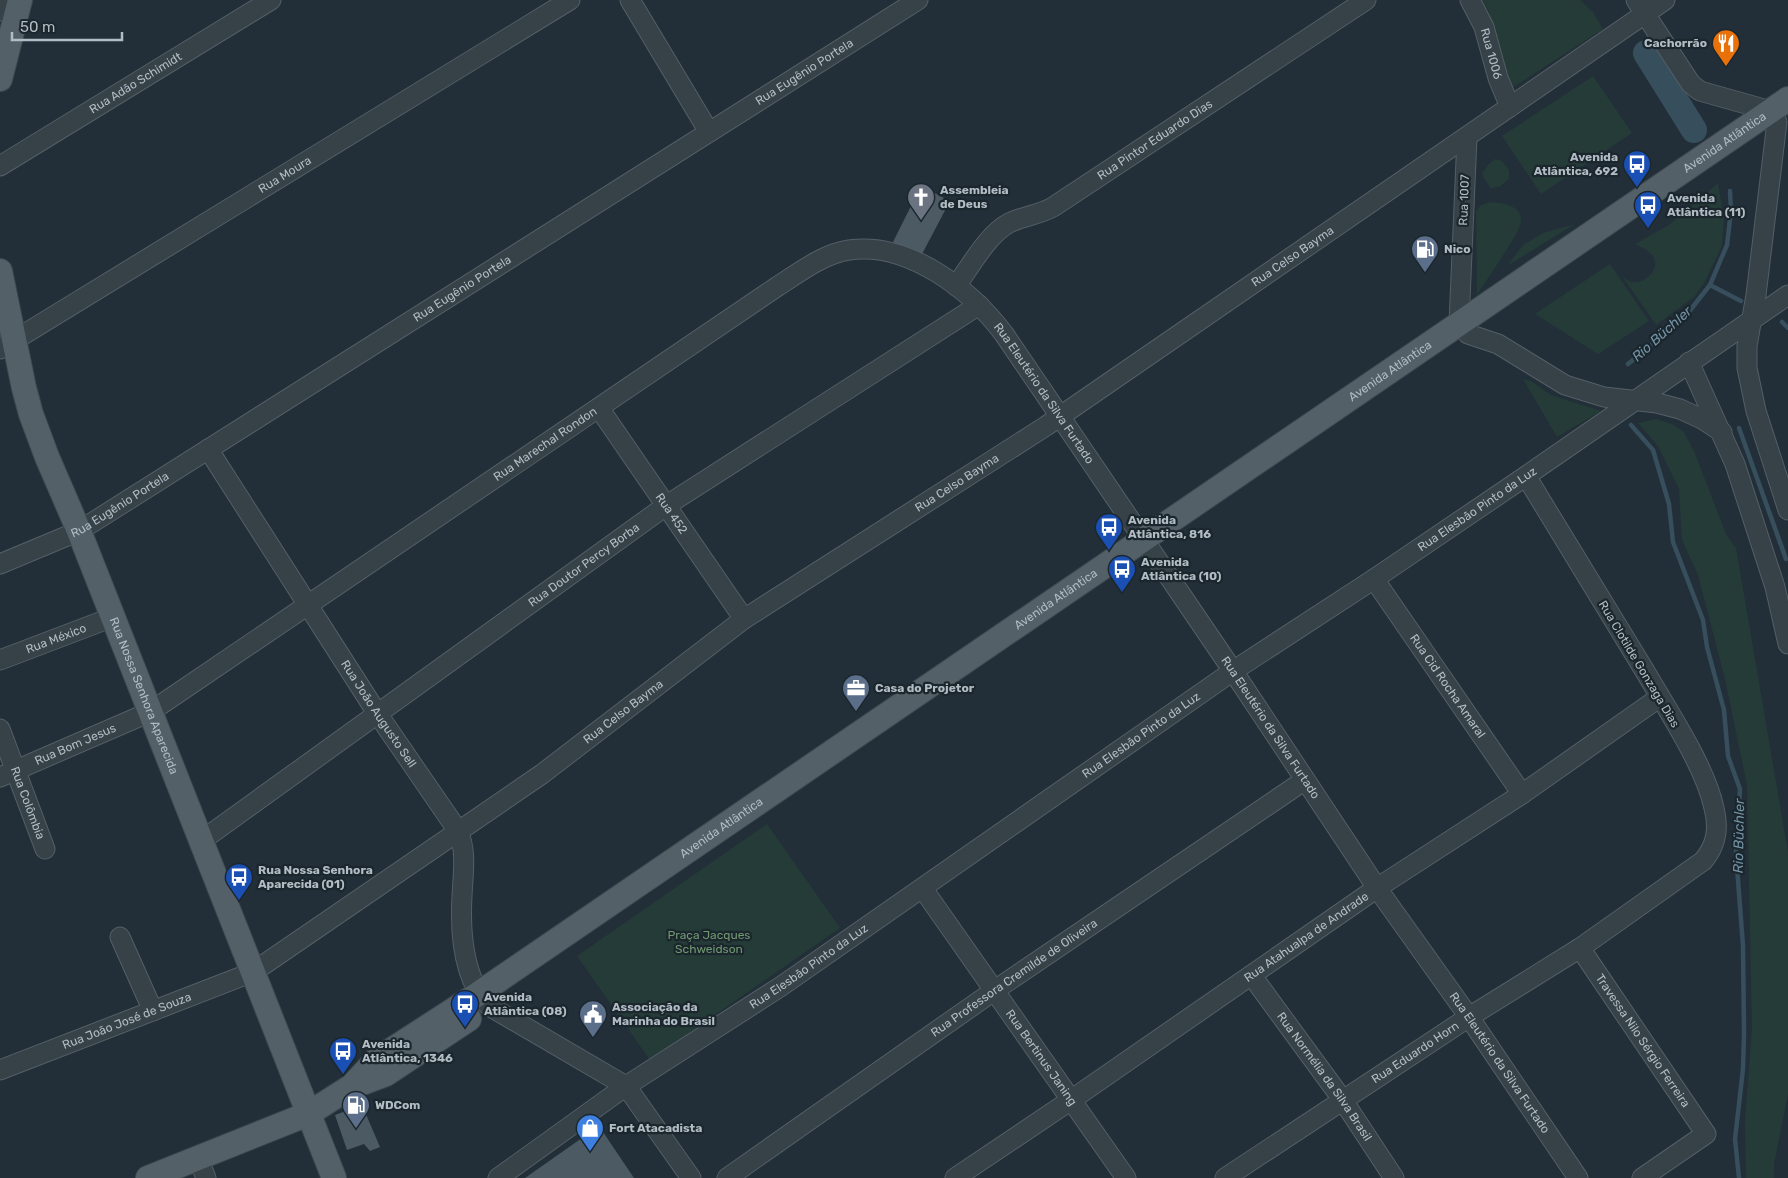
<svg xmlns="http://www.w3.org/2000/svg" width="1788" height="1178" viewBox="0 0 1788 1178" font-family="Rubik,sans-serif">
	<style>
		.green { fill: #253b38 }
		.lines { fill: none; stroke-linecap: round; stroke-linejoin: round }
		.stream { stroke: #374e5d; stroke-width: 4.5 }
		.river { stroke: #374e5d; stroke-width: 26 }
		.building { fill: #4b5a63 }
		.minor-casing { stroke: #545f66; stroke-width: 21 }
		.major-casing { stroke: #3f4a51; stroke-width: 26 }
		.minor { stroke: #364148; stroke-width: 19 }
		.major { stroke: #546068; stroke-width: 24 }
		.labels { text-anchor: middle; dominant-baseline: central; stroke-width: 4.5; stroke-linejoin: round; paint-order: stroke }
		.poi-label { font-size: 12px; font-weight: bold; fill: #b1bcc4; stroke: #1b262d; text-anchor: start }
		.street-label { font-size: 12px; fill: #b1bcc4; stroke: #1b262d }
		.park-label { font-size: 12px; fill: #709972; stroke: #1b262d }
		.water-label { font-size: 14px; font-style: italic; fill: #7393a6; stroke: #1b262d }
	</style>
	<rect width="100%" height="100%" fill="#222f38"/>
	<path class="green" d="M1482,0H1580L1593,12L1603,29L1512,88L1489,12Z
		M1593,76L1632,133L1541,194L1502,136Z
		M1495,159L1502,161L1509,170V179L1499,187L1490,188L1482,174L1488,165Z
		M1718,183L1724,219L1722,246L1704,283L1694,297L1656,325L1622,276C1625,278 1630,282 1633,282C1644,284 1660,270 1654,258C1651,251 1642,248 1635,244L1669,225Z
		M1489,202C1502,203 1522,204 1521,222C1520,233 1485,282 1477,295L1476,211L1480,206Z
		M1575,224L1507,266L1523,245L1543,233Z
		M1610,264L1649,321L1598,354L1535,314Z
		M1523,379L1531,381L1551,395L1601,411L1557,437Z
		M1656,419L1672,424L1684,432L1694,451L1726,534L1736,548L1788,852V1094L1774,1164V1178H1746L1745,1121L1752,1028L1747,785L1725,679L1698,575L1682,540L1679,489L1658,446L1638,423Z
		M767,824L840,928L650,1060L577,956Z"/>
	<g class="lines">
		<path class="stream" d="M1710,285L1741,301
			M1782,322L1788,328
			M1628,364L1684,318L1710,285L1727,245L1731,211L1730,191
			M1631,425L1653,450L1669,504L1673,542L1703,620L1707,647L1724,710L1728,756L1740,789L1736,854L1743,946L1744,1034L1743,1069L1735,1139L1739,1178
			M1739,428L1786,559"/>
		<path class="river" d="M1646,53L1694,130"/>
	</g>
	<path class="building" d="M921,186L950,201L921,256L893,242Z
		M362,1105L380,1147L370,1151L364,1144L347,1150L335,1115Z
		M599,1126L634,1178H525Z"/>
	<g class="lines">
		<g class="minor-casing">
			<g id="minor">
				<path d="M630,0L709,132"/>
				<path id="s1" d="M1470,0L1484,27L1498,78L1510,107"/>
				<path d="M1636,0L1691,84L1700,91L1771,111L1777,122L1756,295L1747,346V368L1756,411L1788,510"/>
				<path d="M0,11L20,0"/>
				<path d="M1467,137L1459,323L1468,334L1498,344L1565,385L1604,397L1657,403L1680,409L1702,419L1722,432"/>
				<path id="s2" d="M0,166L271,0"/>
				<path id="s3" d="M956,286C970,267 988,234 1009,223C1023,216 1039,215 1053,207L1366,0"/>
				<path id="s4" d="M0,349L570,0"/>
				<path d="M1689,362L1735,464L1775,587L1788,644"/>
				<path id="s5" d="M599,408L744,619"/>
				<path id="s6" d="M208,449L377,713L458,831C467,851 463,874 462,896C460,931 463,979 489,1006L626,1086L691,1178"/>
				<path id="s7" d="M0,564L79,531L918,0"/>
				<path id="s8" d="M1374,579L1522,794"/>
				<path id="s9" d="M0,660L113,617"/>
				<path id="s10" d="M0,729L45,849"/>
				<path id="s11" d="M0,777L150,712L778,286C800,272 823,254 849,250C908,241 971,290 1004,334L1233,671L1377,888L1469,1017L1578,1178"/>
				<path id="s12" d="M201,841L667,505L979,305"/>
				<path id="s13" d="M923,889L1126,1178"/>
				<path d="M120,937L153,1011"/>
				<path id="s14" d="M1580,948L1706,1134L1642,1178"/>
				<path id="s15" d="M1252,976L1342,1099L1394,1178"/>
				<path id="s16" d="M0,1070L253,972L542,774L744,619L1046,426L1665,0"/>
				<path d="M198,1158L206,1178"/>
				<path id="s17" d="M498,1178L626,1086L780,987L1233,671L1374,579L1526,476L1788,295"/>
				<path id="s18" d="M727,1178L995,990L1305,780"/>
				<path id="s19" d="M955,1178L1071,1100L1377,888L1522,794L1660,697"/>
				<path id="s20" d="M1225,1178L1469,1017L1580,948L1703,861C1717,845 1719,828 1714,808C1705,766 1668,711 1646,673C1606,607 1566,542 1526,476"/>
			</g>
		</g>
		<g class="major-casing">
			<g id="major">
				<path d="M0,79L20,0"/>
				<path id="s21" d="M0,271L24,388L31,414L47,457L79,531L334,1178"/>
				<path d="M354,1086L386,1074L469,1019"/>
				<path id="s22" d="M148,1178L308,1114L352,1086L376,1060L478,994L1788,99"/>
			</g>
		</g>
		<use href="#minor" class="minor"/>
		<use href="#major" class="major"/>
	</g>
	<defs>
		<g id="restaurant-pin" transform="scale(1.4375)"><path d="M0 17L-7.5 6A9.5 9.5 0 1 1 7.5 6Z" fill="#e8710a" stroke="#1b262d"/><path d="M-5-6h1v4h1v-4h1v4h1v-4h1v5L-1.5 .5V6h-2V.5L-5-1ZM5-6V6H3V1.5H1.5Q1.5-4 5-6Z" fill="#fff"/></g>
		<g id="bus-pin" transform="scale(1.4375)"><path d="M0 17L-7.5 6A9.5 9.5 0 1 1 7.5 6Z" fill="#1a4fb4" stroke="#1b262d"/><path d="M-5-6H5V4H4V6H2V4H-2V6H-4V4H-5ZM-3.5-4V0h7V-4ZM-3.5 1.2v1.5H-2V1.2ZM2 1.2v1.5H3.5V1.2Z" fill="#fff"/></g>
		<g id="church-pin" transform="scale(1.4375)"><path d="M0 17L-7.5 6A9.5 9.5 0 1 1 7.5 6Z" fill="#6b7280" stroke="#1b262d"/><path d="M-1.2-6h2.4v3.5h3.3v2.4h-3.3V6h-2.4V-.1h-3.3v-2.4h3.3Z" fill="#fff"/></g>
		<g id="fuel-pin" transform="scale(1.4375)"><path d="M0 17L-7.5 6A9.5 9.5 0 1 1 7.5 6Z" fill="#5c6f8a" stroke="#1b262d"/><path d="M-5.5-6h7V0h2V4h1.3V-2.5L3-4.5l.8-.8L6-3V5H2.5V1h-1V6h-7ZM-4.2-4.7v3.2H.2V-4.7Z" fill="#fff"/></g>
		<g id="office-pin" transform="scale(1.4375)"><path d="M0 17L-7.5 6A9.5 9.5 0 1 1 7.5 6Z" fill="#5c6f8a" stroke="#1b262d"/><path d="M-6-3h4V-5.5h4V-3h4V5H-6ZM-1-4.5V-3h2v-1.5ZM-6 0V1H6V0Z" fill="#fff"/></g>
		<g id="civic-pin" transform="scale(1.4375)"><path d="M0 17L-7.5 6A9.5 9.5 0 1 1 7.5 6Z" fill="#5c6f8a" stroke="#1b262d"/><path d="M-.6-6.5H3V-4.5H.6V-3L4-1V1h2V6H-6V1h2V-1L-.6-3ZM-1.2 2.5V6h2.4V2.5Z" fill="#fff"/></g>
		<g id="shop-pin" transform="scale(1.4375)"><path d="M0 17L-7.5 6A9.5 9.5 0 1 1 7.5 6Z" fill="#3f7fe0" stroke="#1b262d"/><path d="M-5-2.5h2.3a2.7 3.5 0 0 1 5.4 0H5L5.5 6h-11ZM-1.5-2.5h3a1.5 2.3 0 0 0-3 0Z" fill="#fff"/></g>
	</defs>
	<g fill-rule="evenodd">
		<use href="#restaurant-pin" x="1726" y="43"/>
		<use href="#bus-pin" x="1637" y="164"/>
		<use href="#church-pin" x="921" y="197"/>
		<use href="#bus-pin" x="1648" y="205"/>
		<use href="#fuel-pin" x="1425" y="249"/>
		<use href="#bus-pin" x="1109" y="527"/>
		<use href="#bus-pin" x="1122" y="569"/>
		<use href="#office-pin" x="856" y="688"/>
		<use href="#bus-pin" x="239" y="877"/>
		<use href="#bus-pin" x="465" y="1004"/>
		<use href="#civic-pin" x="593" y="1014"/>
		<use href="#bus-pin" x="343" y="1051"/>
		<use href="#fuel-pin" x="356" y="1105"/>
		<use href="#shop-pin" x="590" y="1128"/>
	</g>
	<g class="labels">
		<g class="poi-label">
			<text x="1707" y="43" text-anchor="end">Cachorrão</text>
			<text x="1618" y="157" text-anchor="end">Avenida<tspan x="1618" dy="14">Atlântica, 692</tspan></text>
			<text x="940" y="190">Assembleia<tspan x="940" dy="14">de Deus</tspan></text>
			<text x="1667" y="198">Avenida<tspan x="1667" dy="14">Atlântica (11)</tspan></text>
			<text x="1444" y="249">Nico</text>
			<text x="1128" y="520">Avenida<tspan x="1128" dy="14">Atlântica, 816</tspan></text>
			<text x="1141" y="562">Avenida<tspan x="1141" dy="14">Atlântica (10)</tspan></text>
			<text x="875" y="688">Casa do Projetor</text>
			<text x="258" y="870">Rua Nossa Senhora<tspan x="258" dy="14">Aparecida (01)</tspan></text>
			<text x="484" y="997">Avenida<tspan x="484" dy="14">Atlântica (08)</tspan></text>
			<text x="612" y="1007">Associação da<tspan x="612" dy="14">Marinha do Brasil</tspan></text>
			<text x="362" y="1044">Avenida<tspan x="362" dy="14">Atlântica, 1346</tspan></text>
			<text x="375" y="1105">WDCom</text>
			<text x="609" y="1128">Fort Atacadista</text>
		</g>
		<g class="street-label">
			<text stroke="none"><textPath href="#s1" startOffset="58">Rua 1006</textPath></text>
			<text stroke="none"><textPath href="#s7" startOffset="944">Rua Eugênio Portela</textPath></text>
			<text stroke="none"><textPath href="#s2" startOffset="159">Rua Adão Schimidt</textPath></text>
			<text stroke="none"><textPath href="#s3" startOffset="252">Rua Pintor Eduardo Dias</textPath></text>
			<text stroke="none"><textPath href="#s22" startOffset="1891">Avenida Atlântica</textPath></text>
			<text stroke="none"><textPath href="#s4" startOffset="334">Rua Moura</textPath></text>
			<text transform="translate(1464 200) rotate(-88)">Rua 1007</text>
			<text stroke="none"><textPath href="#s16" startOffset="1534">Rua Celso Bayma</textPath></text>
			<text stroke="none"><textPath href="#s7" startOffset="539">Rua Eugênio Portela</textPath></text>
			<text stroke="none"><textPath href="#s22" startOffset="1486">Avenida Atlântica</textPath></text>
			<text stroke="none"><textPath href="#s11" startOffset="1258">Rua Eleutério da Silva Furtado</textPath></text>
			<text stroke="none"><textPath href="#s11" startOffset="641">Rua Marechal Rondon</textPath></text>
			<text stroke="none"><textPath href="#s16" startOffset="1129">Rua Celso Bayma</textPath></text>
			<text stroke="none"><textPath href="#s7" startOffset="134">Rua Eugênio Portela</textPath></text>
			<text stroke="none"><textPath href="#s17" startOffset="1186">Rua Elesbão Pinto da Luz</textPath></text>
			<text stroke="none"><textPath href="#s5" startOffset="128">Rua 452</textPath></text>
			<text stroke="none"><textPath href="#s12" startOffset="472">Rua Doutor Percy Borba</textPath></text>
			<text stroke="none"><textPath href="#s22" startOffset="1081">Avenida Atlântica</textPath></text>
			<text stroke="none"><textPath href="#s9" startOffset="60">Rua México</textPath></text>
			<text transform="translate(1639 664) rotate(59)">Rua Clotilde Gonzaga Dias</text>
			<text stroke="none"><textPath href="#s8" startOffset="130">Rua Cid Rocha Amaral</textPath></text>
			<text stroke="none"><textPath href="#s21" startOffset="450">Rua Nossa Senhora Aparecida</textPath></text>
			<text stroke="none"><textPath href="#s16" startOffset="724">Rua Celso Bayma</textPath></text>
			<text stroke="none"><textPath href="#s6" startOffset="315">Rua João Augusto Sell</textPath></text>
			<text stroke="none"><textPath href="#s11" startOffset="1662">Rua Eleutério da Silva Furtado</textPath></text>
			<text stroke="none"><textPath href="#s17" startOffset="781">Rua Elesbão Pinto da Luz</textPath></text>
			<text stroke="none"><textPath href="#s11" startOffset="82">Rua Bom Jesus</textPath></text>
			<text stroke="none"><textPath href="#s10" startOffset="79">Rua Colômbia</textPath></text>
			<text stroke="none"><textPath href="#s22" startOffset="676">Avenida Atlântica</textPath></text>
			<text stroke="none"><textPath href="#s19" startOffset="426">Rua Atahualpa de Andrade</textPath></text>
			<text stroke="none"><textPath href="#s17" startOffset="376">Rua Elesbão Pinto da Luz</textPath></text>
			<text stroke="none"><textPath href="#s18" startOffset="350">Rua Professora Cremilde de Oliveira</textPath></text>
			<text stroke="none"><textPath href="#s16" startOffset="136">Rua João José de Souza</textPath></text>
			<text stroke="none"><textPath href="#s14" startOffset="112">Travessa Nilo Sérgio Ferreira</textPath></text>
			<text stroke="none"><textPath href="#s20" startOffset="228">Rua Eduardo Horn</textPath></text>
			<text stroke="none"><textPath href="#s13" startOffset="206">Rua Bertinus Janing</textPath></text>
			<text stroke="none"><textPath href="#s11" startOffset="2068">Rua Eleutério da Silva Furtado</textPath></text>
			<text stroke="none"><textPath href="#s15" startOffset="124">Rua Normélia da Silva Brasil</textPath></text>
		</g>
		<g class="park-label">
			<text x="709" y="935">Praça Jacques<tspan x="709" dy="14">Schweidson</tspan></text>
		</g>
		<g class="water-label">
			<text transform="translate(1662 334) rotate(-42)">Rio Büchler</text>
			<text transform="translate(1739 836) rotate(-89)">Rio Büchler</text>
		</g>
	</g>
	<path d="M12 32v8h110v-8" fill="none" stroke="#b1bcc4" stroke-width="2.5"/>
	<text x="20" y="32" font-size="15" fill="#b1bcc4" stroke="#1b262d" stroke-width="4" paint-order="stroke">50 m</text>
</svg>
